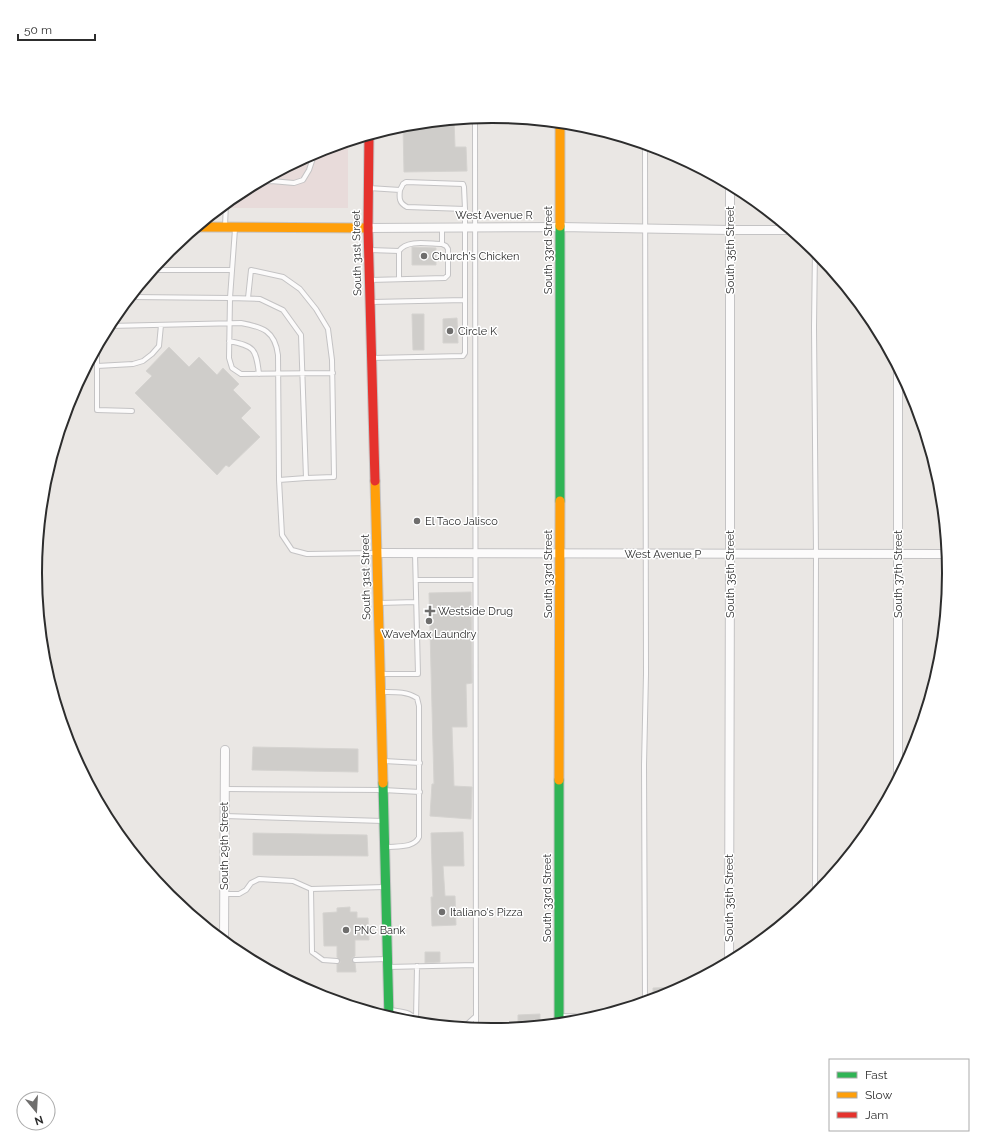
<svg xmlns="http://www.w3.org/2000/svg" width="985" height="1147" viewBox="0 0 985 1147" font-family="Raleway,sans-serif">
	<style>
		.medical { fill: #e8dbda }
		.building { fill: #cfcdca; stroke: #d5d3d0 }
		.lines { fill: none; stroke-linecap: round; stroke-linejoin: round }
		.lane-casing { stroke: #c4c3c4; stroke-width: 6 }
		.street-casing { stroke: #c4c3c4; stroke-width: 10 }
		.fast-casing { stroke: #c4c3c4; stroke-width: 11 }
		.slow-casing { stroke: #c4c3c4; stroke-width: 11 }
		.jam-casing { stroke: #c4c3c4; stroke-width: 11 }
		.lane { stroke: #fcfbfb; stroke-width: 4 }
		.street { stroke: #fcfbfb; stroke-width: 8 }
		.fast { stroke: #30b455; stroke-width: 9 }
		.slow { stroke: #ff9f0a; stroke-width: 9 }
		.jam { stroke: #e5322d; stroke-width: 9 }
		.poi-dot { fill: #6f6e6d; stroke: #fff; stroke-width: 1.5 }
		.labels { text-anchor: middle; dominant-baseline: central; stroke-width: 3; stroke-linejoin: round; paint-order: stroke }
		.street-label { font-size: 11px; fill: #2d2d2d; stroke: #fff }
		.poi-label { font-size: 11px; fill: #2d2d2d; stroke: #fff; text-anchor: start }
		.rim { fill: none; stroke: #2d2d2d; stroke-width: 2 }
	</style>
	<rect width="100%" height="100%" fill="#eae7e4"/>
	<path class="medical" d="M348,142V208H220L239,193L318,151Z"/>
	<path class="building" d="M454,120L455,147H466L467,171L404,172L403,125Z
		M412,247L436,248V265H412Z
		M412,314H424V350H413Z
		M457,318L458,343H443V319Z
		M169,347L189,367L199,357L217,375L223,368L239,384L233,390L251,408L241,418L260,437L229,467L226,465L217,475L135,393L152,376L146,371Z
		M471,592L472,683L466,684L467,727H452L454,786L472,787L471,819L430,816L432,784H434L429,593Z
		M253,747L358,749V772L252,770Z
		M463,832L464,866H443L445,896H455L456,925L432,926L431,897H433L431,833Z
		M253,833L367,835L368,856L253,855Z
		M350,907V912H357V918H368L369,940H355V956L352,958V960L355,963L356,972H337V964L340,963V961L337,957V946H324L323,913L337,912V908Z
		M425,952H440V962L425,963Z
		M684,987L667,996L653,1000V988Z
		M540,1014V1026L518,1028V1015Z"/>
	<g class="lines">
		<g class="lane-casing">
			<path id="lane" d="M475,118L476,1029
				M645,144L646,674L644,765L645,1003
				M271,181L294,183L303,180L309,170L315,152
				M260,182L271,181L272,175
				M369,188L400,190C399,198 399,203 407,207L465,209L464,187L463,184L406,182L403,184L400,190
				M225,226L226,203
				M235,229L230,298L260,299L283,310L301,335L306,478L279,480L282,535L292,550L307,554L376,553
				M815,249L814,327L816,554L815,898
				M370,250L399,251C407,239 429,244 442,244
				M399,251V279
				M153,270H232
				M370,280L445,278L448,275V249L446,246L442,244V228
				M131,297L230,298L229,358L232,368L241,374L333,373
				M248,298L251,270L283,277L300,289L316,309L328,329L332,360L334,477L306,478
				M372,302L465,300
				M109,326L241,323C263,327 275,331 278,355L279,480
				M229,341C254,346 256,348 259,374
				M97,347V410L132,411
				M372,358L463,356L465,353V209
				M97,366L133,364L143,361L152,354L159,346L161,325
				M416,580H475
				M379,603L416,602
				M381,674H418L415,553
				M381,692C394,692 406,691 417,698L419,706V837C414,848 398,846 387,847
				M384,761L420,763
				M225,789L383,790L420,792
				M225,816L383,821
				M224,894H239L246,890L251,883L259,879L293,881L311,889
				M355,960L387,959
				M337,961L323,960L312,952L311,889L385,887
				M388,967L476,965
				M390,1010C402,1012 413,1011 418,1024
				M561,1016L598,1017
				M416,1019L417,966
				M463,1028L476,1016"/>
		</g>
		<g class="street-casing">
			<path id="street" d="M368,228L560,227L730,230H791
				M898,366V781
				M377,553L948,554
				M224,942L225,750
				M729,963L730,554V184"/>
		</g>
		<g class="fast-casing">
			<path id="fast" d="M560,501V226
				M383,783L389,1018
				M559,1024V780"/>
		</g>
		<g class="slow-casing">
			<path id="slow" d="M560,226V123
				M198,227L368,228
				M375,481L383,783
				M559,780L560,501"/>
		</g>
		<g class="jam-casing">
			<path id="jam" d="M369,135L368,228L375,481"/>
		</g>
		<use href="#lane" class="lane"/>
		<use href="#street" class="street"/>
		<use href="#fast" class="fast"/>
		<use href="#slow" class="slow"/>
		<use href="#jam" class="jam"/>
	</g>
	<g class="poi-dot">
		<circle cx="424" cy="256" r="4"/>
		<circle cx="450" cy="331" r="4"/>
		<circle cx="417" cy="521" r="4"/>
		<path d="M428 605h4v4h4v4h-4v4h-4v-4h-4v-4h4z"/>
		<circle cx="429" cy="621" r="4"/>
		<circle cx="442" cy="912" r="4"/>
		<circle cx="346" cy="930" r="4"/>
	</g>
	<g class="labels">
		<g class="street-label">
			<text x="494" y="215">West Avenue R</text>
			<text transform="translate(548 250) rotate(-90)">South 33rd Street</text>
			<text transform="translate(730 250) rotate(-90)">South 35th Street</text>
			<text transform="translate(357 253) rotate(-91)">South 31st Street</text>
			<text x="663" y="554">West Avenue P</text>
			<text transform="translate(548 574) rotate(-90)">South 33rd Street</text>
			<text transform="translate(730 574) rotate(-90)">South 35th Street</text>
			<text transform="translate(898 574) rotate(-90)">South 37th Street</text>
			<text transform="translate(366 577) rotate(-91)">South 31st Street</text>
			<text transform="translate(224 846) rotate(-90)">South 29th Street</text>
			<text transform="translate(547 898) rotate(-90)">South 33rd Street</text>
			<text transform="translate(729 898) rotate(-90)">South 35th Street</text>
		</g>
		<g class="poi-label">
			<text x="432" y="256">Church's Chicken</text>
			<text x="458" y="331">Circle K</text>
			<text x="425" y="521">El Taco Jalisco</text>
			<text x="438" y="611">Westside Drug</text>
			<text x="429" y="634" text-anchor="middle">WaveMax Laundry</text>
			<text x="450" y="912">Italiano's Pizza</text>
			<text x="354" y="930">PNC Bank</text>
		</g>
	</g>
	<path d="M0 0H985V1147H0ZM42 573a450 450 0 1 1 900 0a450 450 0 1 1-900 0Z" fill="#fff" fill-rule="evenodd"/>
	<path class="rim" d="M42 573a450 450 0 1 1 900 0a450 450 0 1 1-900 0Z"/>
	<rect x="829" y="1059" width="140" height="72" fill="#ffffff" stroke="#ababab"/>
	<rect x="837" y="1072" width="20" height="6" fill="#30b455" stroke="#ababab"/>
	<text x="865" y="1079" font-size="12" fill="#2d2d2d">Fast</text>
	<rect x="837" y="1092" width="20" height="6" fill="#ff9f0a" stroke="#ababab"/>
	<text x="865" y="1099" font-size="12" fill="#2d2d2d">Slow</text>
	<rect x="837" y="1112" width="20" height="6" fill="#e5322d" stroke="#ababab"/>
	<text x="865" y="1119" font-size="12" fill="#2d2d2d">Jam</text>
	<g transform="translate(36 1111) rotate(162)"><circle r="19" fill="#ffffff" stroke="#ababab"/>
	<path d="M0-3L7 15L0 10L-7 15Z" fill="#6f6e6d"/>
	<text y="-6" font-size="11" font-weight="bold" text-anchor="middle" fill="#2d2d2d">N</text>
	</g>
	<path d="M18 34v6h77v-6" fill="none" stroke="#2d2d2d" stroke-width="2"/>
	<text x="24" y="34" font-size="12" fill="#2d2d2d" stroke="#ffffff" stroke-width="3" paint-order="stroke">50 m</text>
</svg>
